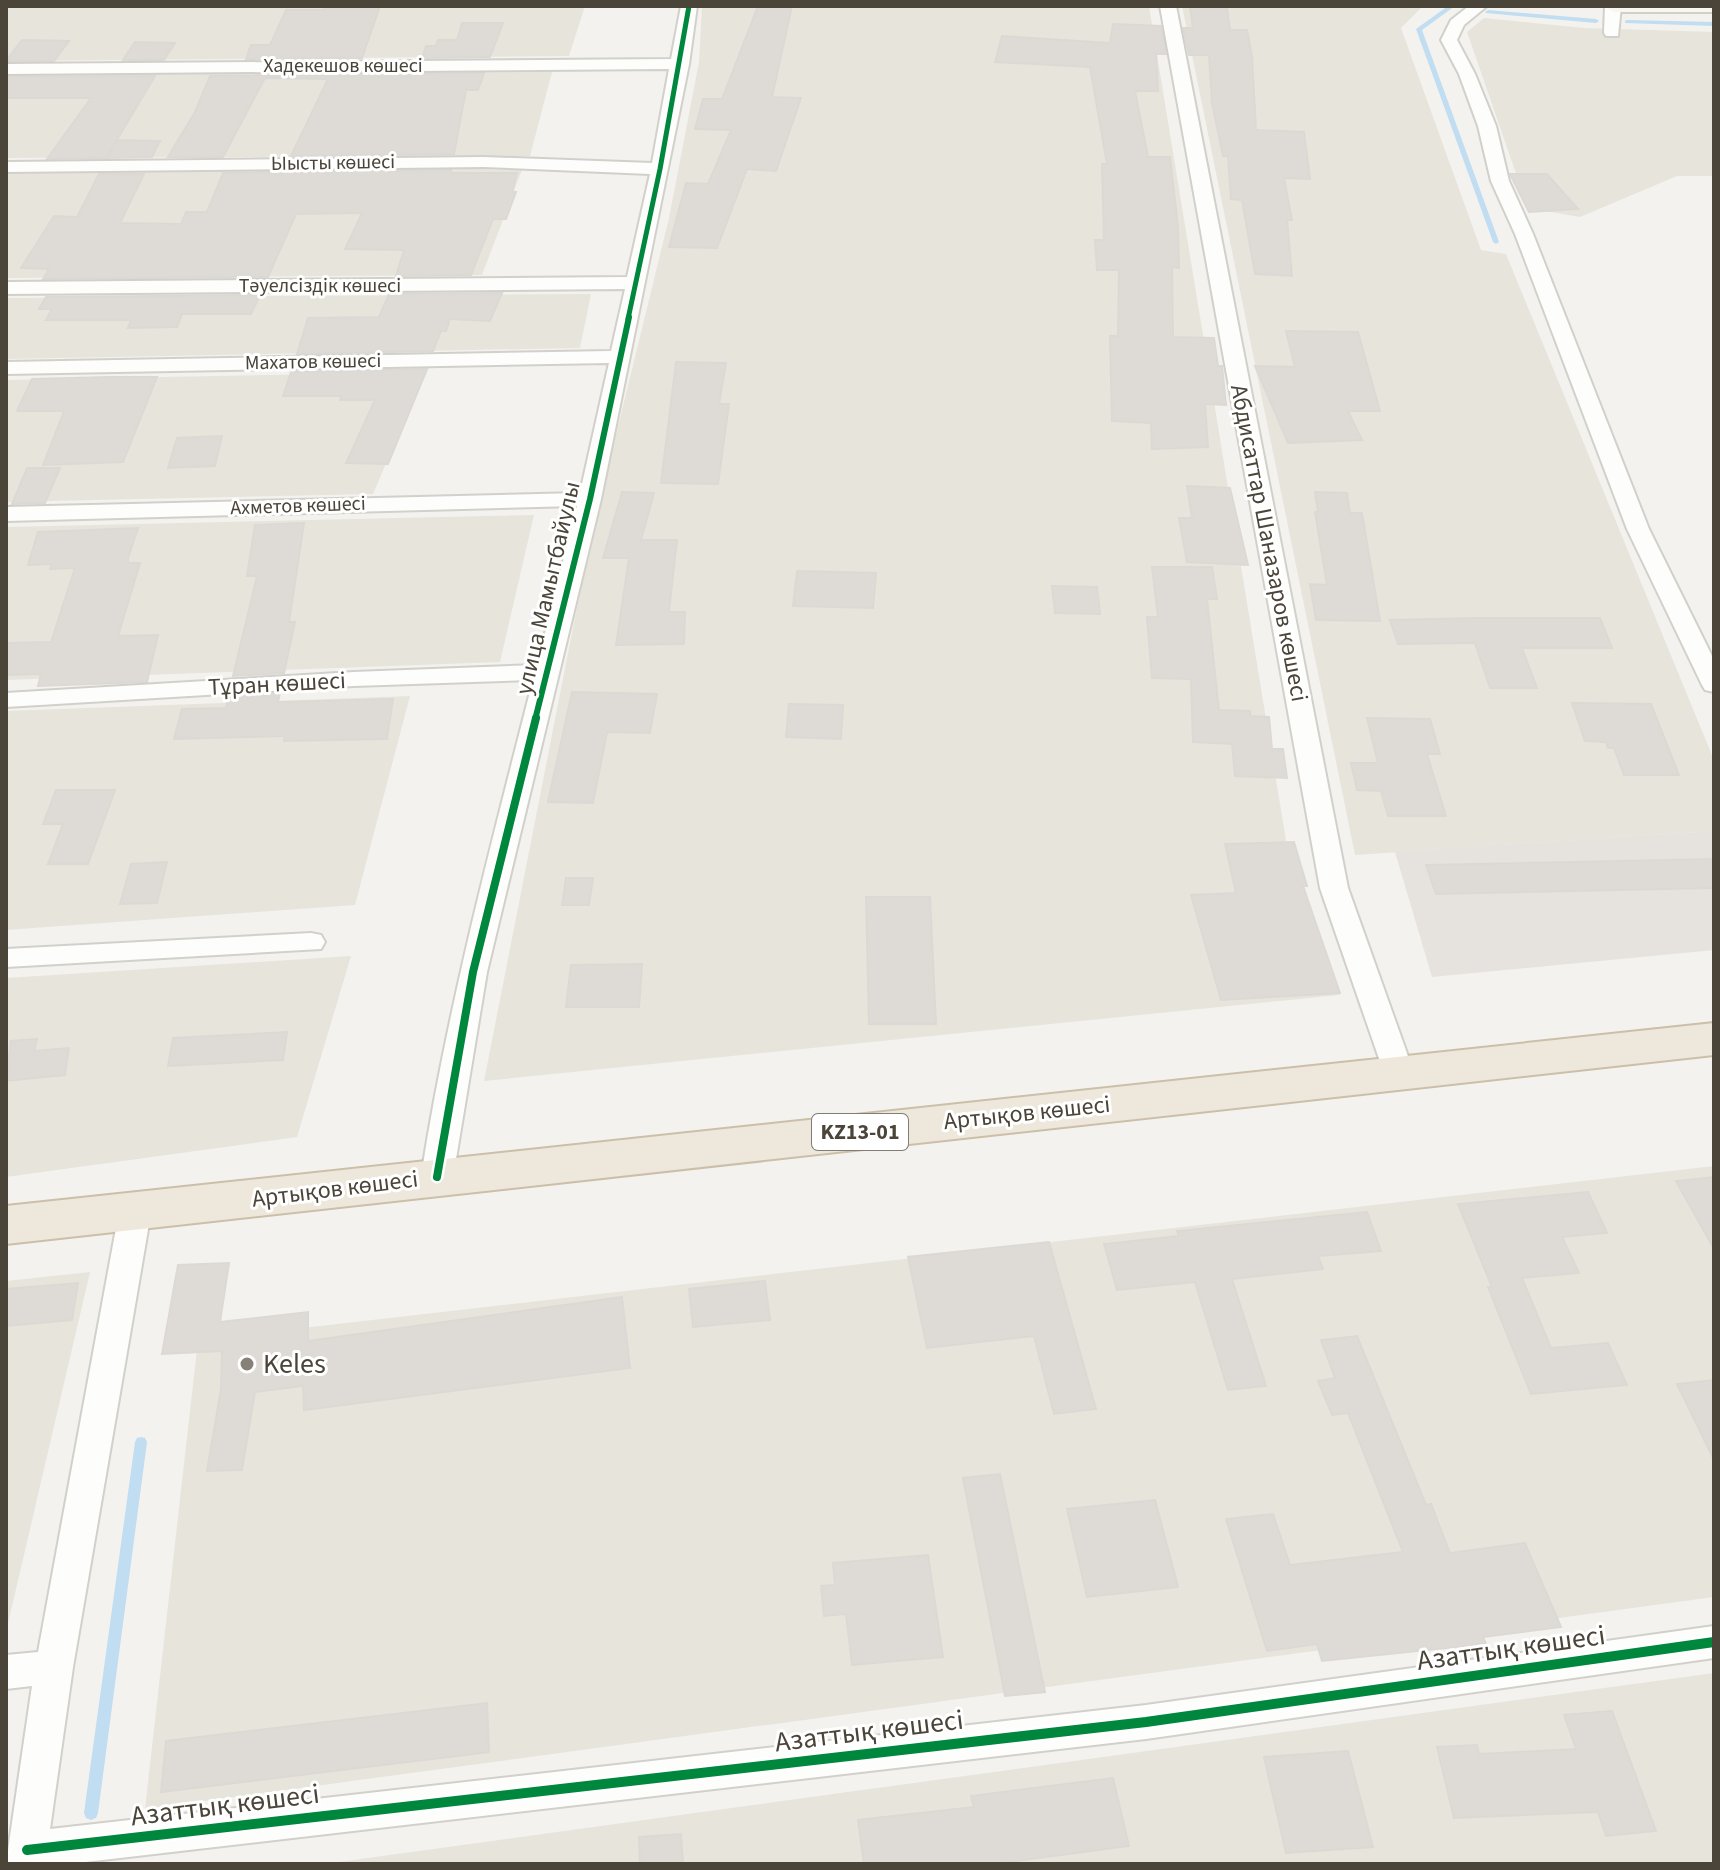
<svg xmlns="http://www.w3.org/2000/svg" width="1720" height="1870" viewBox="0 0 1720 1870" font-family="'Source Sans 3',sans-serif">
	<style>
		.residential { fill: #e7e4dc }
		.industrial { fill: #e6e2de }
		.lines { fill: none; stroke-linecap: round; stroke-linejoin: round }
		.stream { fill: #c0ddf1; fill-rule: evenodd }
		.building { fill: #dedbd6; stroke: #dcd9d4; stroke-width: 2 }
		.street-casing { stroke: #d2d0cb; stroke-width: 4 }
		.secondary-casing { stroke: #d3cfc5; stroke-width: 4 }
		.highway-casing { stroke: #ccbfa9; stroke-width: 4 }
		.street { fill: #fdfdfc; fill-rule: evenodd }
		.secondary { fill: #f7f6f1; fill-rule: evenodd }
		.highway { fill: #ede8db; fill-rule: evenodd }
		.cycleway-far3-casing { stroke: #fff; stroke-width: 8 }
		.cycleway-far2-casing { stroke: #fff; stroke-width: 10 }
		.cycleway-far1-casing { stroke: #fff; stroke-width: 13 }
		.cycleway-casing { stroke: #fff; stroke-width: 15 }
		.cycleway-far3 { stroke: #00873e; stroke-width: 5 }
		.cycleway-far2 { stroke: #00873e; stroke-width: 6 }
		.cycleway-far1 { stroke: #00873e; stroke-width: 8 }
		.cycleway { stroke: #00873e; stroke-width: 10 }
		.poi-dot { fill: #868178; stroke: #fff; stroke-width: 3 }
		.labels { text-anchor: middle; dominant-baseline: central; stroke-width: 6; stroke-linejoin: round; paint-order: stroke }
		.far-street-label { font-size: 20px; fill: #4b4439; stroke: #fff }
		.shield { fill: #fff; stroke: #817c74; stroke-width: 2 }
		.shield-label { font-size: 22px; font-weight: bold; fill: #4b4439 }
		.street-label { font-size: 24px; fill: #4b4439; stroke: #fff }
		.near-poi-label { font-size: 28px; fill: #4b4439; stroke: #fff; text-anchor: start }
		.near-street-label { font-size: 28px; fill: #4b4439; stroke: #fff }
	</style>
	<rect width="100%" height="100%" fill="#f4f2ee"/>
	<path class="residential" d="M6,6H585L569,56L6,61Z
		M702,6H1149L1293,883L1339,995L484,1081L590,541L669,218L699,62Z
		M1182,6H1423L1401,28L1481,250L1506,254L1714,760V831L1355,855Z
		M1484,18L1584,28L1714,32V176H1677L1580,217L1528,208L1467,32Z
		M552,72L530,156L6,158V75Z
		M466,169L522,170L482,275L6,278V172Z
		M591,294L580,348L6,359V298Z
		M425,372L373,494L6,502V380Z
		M534,515L500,662L6,680V527Z
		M410,696L355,905L6,930V711Z
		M351,956L297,1137L6,1177V978Z
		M1714,1166V1597L145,1809L198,1340Z
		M90,1272L6,1632V1281Z
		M1714,1673V1864H324Z"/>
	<path class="industrial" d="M1713,831L1714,950L1432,977L1395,852Z"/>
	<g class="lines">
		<path class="stream" d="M1448,6H1455L1422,30L1499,242L1496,244L1493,242L1416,29Z
			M1488,10L1596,19L1599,21L1596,23L1486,13L1485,12Z
			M1627,20L1714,22V26L1625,23V21Z
			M141,1437L145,1438L147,1442L98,1813L96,1818L91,1820L86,1818L84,1813L135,1442L137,1438Z"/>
	</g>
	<path class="building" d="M326,6H380L362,58L246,59L251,45H270L286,10H324Z
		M758,6H792L772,97L801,98L776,171L747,169L717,248L669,247L686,183L708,184L731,130L695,129L703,99H722Z
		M1190,7L1227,8L1230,30H1247L1252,56L1256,130L1304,132L1310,179L1284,178L1292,220H1287L1292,276L1255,274L1242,200L1231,199L1228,156H1223L1212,103L1209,55H1189L1183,28H1193Z
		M462,23H503L490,57L422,58L426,46H436L438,40H457Z
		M1113,24L1161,26L1166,54H1156L1158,91H1135L1148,157H1170L1178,227L1179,268L1172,267L1173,337L1214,338L1218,366H1222L1226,405L1205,404L1208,447L1152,449L1151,423L1112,421L1110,336H1118L1119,270H1097L1095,240H1104L1102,164H1107L1090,67L995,62L1002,36L1110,43Z
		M22,40L69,41L54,61H6Z
		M135,42L175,43L164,60H123Z
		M484,73L478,90H466L454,154L291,156L328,79L265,78L223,157H168L195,112L210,76Z
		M155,76L106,158L47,159L91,98H6V77Z
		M117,140L160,141L152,157L108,158Z
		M451,170V173H517L512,192H516L506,219H493L471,275L396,276L404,250L345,249L362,213L296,214L268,277L43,279L49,269L21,268L54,216L77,217L99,174H144L120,223L181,224L186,212H207L223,173Z
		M1510,174H1547L1578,209L1529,212Z
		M502,293L490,321L450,319L446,331H441L433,351L297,354L308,318L379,317L389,294Z
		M260,295L251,314H182L177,327L128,328L131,320H46L52,309H39L46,297Z
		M1286,331L1358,332L1380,411H1348L1362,440L1288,443L1255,366L1295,367Z
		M676,362L726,363L719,404H729L718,484L661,483Z
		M427,369L388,464L346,463L375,400H340L341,396H283L291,372Z
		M110,377H157L123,462L43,465L64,411H17L32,379Z
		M222,436L215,466L168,468L177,438Z
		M27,468H60L45,503L12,504Z
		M1187,486L1230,488L1248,565L1187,562L1179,518H1192Z
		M622,492L654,493L641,540H677L669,612H685L684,644L616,645L629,558H603Z
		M1315,492L1347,493L1350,513H1362L1380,621L1316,620L1310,584L1327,585L1315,512H1318Z
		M304,523L289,622H295L284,673L233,676L257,576H247L255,525Z
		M138,528L128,558V563H140L118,636L158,635L147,682L38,686L41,674L6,675V643L51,642L75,568L50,569L52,564L28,565L38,532Z
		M1152,567H1212L1217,599H1207L1219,710L1250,711V716L1269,717L1272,749H1283L1287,778L1235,776L1232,744L1193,742L1191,679L1152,678L1147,617H1158Z
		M797,571L876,573L873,608L793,606Z
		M1052,586L1097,587L1100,614L1055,613Z
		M1476,618H1600L1612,648H1522L1537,688H1490L1475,643L1398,644L1390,620Z
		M572,692L657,694L650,733L607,732L593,803L548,802Z
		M280,693L278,702L393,699L387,739L284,741L285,736L174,739L182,709L226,708L228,697Z
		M1572,703L1651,704L1679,775H1624L1614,748H1608L1606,742L1585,741Z
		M789,704L843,705L841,739L786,737Z
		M1367,718L1430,719L1440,754H1427L1446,816H1388L1381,791L1357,790L1351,763H1378Z
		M56,790H115L88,864H48L63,824H43Z
		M1294,842L1307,886H1303L1340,993L1221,1000L1191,895L1236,893L1225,844Z
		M1714,859V888L1436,894L1426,865Z
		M167,862L157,903L120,904L131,864Z
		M566,878H593L589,905H562Z
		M866,897H930L936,1024H869Z
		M642,964L639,1007H566L571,965Z
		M287,1032L283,1060L168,1066L173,1038Z
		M37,1039L34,1051L69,1048L65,1075L6,1081L11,1041Z
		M1714,1177V1249L1676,1181Z
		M1588,1192L1607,1233L1562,1237L1579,1273L1522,1278L1551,1348L1608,1343L1627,1385L1531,1394L1488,1287H1492L1458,1204Z
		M1367,1212L1381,1251L1318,1256L1323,1269L1232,1279L1266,1386L1228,1390L1195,1282L1117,1290L1104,1244L1179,1236L1177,1231Z
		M1049,1242L1096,1409L1054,1414L1034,1336L927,1348L908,1257Z
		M229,1263L220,1322L308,1312V1341L622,1297L630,1368L304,1410L303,1386L255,1392L242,1470L207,1471L221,1389L222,1351L162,1354L178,1265Z
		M765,1281L770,1320L693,1327L689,1289Z
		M78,1283L72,1320L6,1326V1289Z
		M1357,1336L1426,1505L1431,1504L1450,1553L1525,1543L1561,1627L1483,1637L1486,1644L1322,1661L1317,1644L1267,1651L1226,1519L1273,1514L1290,1565L1403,1552L1348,1413L1332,1415L1318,1381L1335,1378L1321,1340Z
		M1714,1380V1460L1677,1384Z
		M1000,1474L1045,1692L1005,1696L963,1478Z
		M1155,1500L1178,1587L1087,1597L1067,1509Z
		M928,1555L943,1657L852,1665L846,1614L824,1616L821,1586L835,1585L833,1563Z
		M487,1703L489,1752L161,1792L166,1741Z
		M1612,1711L1656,1831L1606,1836L1598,1812L1454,1818L1437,1747L1477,1745L1479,1754L1576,1749L1564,1715Z
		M1348,1751L1373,1847L1286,1853L1264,1757Z
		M1113,1778L1129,1846L993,1864H864L858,1820L974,1807L971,1796Z
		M681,1834L683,1864H640L639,1837Z"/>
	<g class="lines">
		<g class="street-casing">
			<path id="street" d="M681,6H697L689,64L601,499L487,972L453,1177L448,1185L437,1188L426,1185L421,1177C447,1009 491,845 533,680L354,686L6,707V693L354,672L537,665L577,506L6,521V507L580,493L609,363L6,374V362L611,351L625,289L6,294V282L627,277L650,174L484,167L6,172V162L484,157L652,163L669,69L6,74V64L671,59Z
				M1160,6H1176L1348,888L1414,1073L1410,1080L1399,1083L1388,1080L1384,1073L1320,888Z
				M1469,6H1487L1464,25L1457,40L1475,74L1496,126L1509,181L1533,234L1649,529L1714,660V692L1705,690L1702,685L1627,529L1515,234L1491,181L1478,126L1459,74L1441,40L1451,20Z
				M1605,6H1621L1618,36H1606L1604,33Z
				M311,933L321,935L325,942L321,949L6,967V949Z
				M135,1200L146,1204L151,1212L73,1667L50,1829L1146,1705L1714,1626V1658L1146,1739L68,1864H6L32,1686L6,1689V1655L38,1652L119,1212L124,1204Z"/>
		</g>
		<g class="secondary-casing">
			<path id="secondary" d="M1603,6H1714V12H1614Z"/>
		</g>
		<g class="highway-casing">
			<path id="highway" d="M1714,1023V1055L6,1244V1206Z"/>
		</g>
		<use href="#street" class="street"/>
		<use href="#secondary" class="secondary"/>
		<use href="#highway" class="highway"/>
		<g class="cycleway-far3-casing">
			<path id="cycleway-far3" d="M628,319L660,169L689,6"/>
		</g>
		<g class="cycleway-far2-casing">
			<path id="cycleway-far2" d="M535,720L590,499L629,317"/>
		</g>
		<g class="cycleway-far1-casing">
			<path id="cycleway-far1" d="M437,1177L473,972L536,718"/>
		</g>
		<g class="cycleway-casing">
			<path id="cycleway" d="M27,1850L1146,1722L1714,1642"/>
		</g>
		<use href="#cycleway-far3" class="cycleway-far3"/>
		<use href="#cycleway-far2" class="cycleway-far2"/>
		<use href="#cycleway-far1" class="cycleway-far1"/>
		<use href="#cycleway" class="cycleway"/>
	</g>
	<circle class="poi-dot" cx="247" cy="1364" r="8"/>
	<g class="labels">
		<g class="far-street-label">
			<text x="343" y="66">Хадекешов көшесі</text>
			<text transform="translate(333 163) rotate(-1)">Ыысты көшесі</text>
			<text x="320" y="286">Тәуелсіздік көшесі</text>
			<text transform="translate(313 362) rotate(-1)">Махатов көшесі</text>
			<text transform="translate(298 506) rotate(-2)">Ахметов көшесі</text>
		</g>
		<rect class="shield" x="812" y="1114" width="96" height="36" rx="6"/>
		<g class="shield-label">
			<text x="860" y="1132">KZ13-01</text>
		</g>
		<g class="street-label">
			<text transform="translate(1269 543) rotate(79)">Абдисаттар Шаназаров көшесі</text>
			<text transform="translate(548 588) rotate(-77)">улица Мамытбайулы</text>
			<text transform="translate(277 684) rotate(-3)">Тұран көшесі</text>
			<text transform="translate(1027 1113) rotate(-6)">Артықов көшесі</text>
			<text transform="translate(335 1189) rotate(-7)">Артықов көшесі</text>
		</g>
		<g class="near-poi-label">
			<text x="263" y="1364">Keles</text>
		</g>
		<g class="near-street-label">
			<text transform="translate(1511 1648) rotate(-8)">Азаттық көшесі</text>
			<text transform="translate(869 1731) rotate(-7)">Азаттық көшесі</text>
			<text transform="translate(225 1805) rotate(-7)">Азаттық көшесі</text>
		</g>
	</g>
	<rect width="1720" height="1870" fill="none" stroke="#4b4439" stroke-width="16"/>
</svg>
